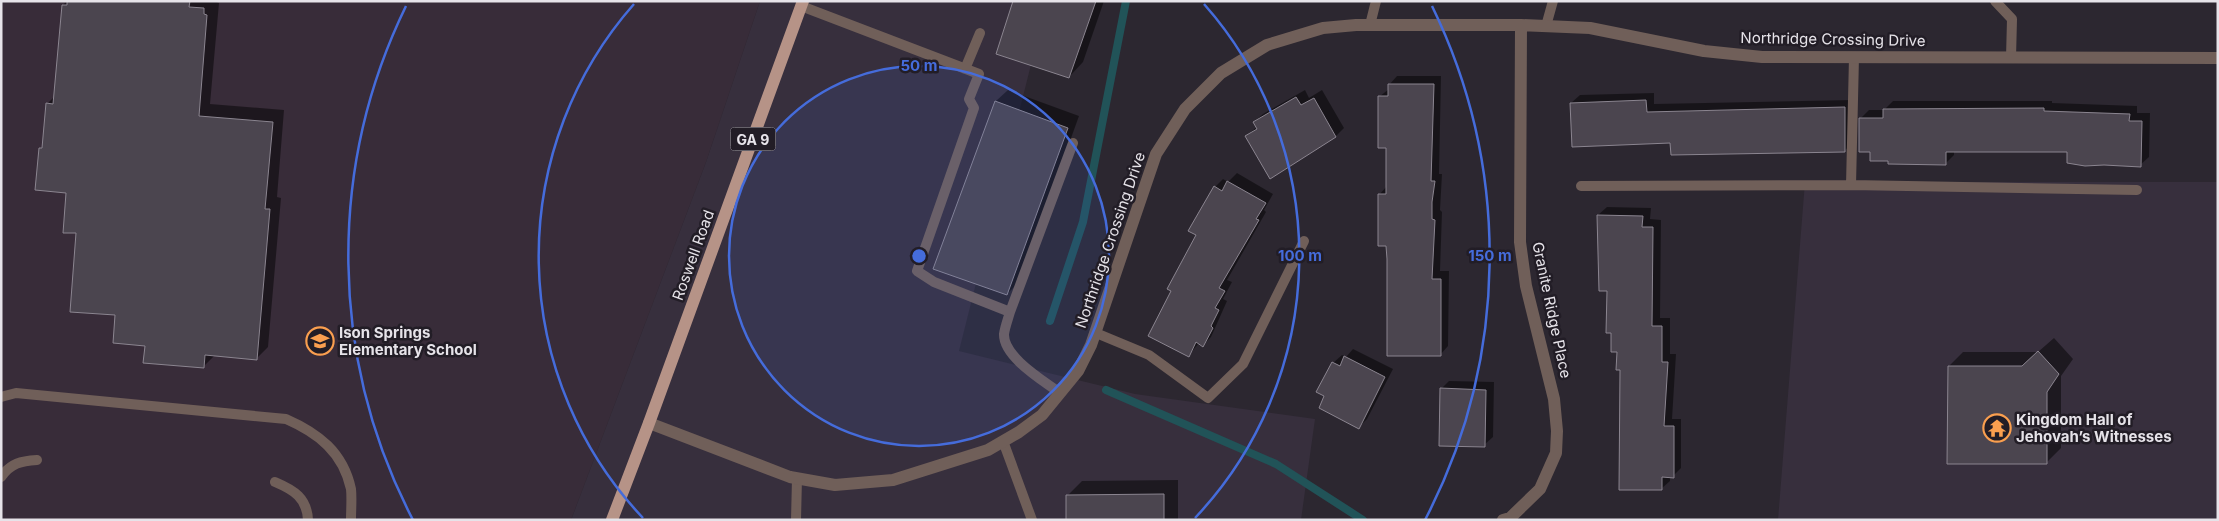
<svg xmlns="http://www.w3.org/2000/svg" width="2219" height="521" viewBox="0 0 2219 521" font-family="Inter,sans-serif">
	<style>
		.built { fill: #372f3d }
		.education { fill: #382c39 }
		.shadow { fill: #0007 }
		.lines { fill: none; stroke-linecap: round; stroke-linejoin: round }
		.stream { stroke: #215358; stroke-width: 8 }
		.building { fill: #4b454f; stroke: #8b8590 }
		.lane { stroke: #705f59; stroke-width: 10 }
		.street { stroke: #705f59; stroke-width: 12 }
		.primary { stroke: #b69387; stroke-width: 12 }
		.ring { fill: none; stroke: #456cdb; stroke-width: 2.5 }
		.labels { text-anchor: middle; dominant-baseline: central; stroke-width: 5; stroke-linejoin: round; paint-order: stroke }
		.shield { fill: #221d26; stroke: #aba8ae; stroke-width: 1 }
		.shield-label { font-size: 14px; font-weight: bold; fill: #e6e3e9 }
		.street-label { font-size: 15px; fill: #e6e3e9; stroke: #221d26 }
		.poi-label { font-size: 15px; font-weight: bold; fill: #e6e3e9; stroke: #221d26; text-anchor: start }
		.centre { fill: #456cdb; stroke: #221d26; stroke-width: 2.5 }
		.ring-label { font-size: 15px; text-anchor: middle; font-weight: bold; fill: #456cdb; stroke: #221d26; stroke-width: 5; stroke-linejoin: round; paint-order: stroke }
	</style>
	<rect width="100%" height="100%" fill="#2c2730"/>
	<path class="built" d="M760,1H1047L959,351L1135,394L1315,419L1301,520H571L706,162Z
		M1805,182H2218V520H1778Z"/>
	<path class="education" d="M1,1H760L706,162L571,520H1Z"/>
	<path class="shadow" d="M67,1H215L219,3L210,104L284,110L277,197L281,198L268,347L257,358L215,355L203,367L146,345L117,314L78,232L68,192L40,149L44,145L47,104L55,96L63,5Z
		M1015,1H1104L1083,62L1069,77Z
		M1397,76H1441L1439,174H1442L1440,210L1442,212L1440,271H1449L1448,346L1440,355L1387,244L1379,195L1387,186V147L1379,97L1389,89V85Z
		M1008,90L1079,116L1019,282L1007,294L935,268L996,101Z
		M1305,90L1309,98L1322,90L1344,128L1336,136H1246L1257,127L1254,122L1263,114Z
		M1654,93V104L1852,100L1853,143L1844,151L1672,142L1571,103L1580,95Z
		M1893,101H2052V103L2137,106V113H2150L2149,157L2140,165L2068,150L1954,151V155L1946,163L1889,160L1872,150L1861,118L1869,110H1884Z
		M1237,173L1273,194L1264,210L1266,212L1227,280L1232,282L1223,299L1227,301L1211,337L1203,345L1199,343L1188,356L1198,235L1215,187L1223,179L1228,182Z
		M1607,207L1651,208L1650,219L1661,220L1660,318H1670V354H1676L1672,419H1681V468L1673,476H1670V481L1661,489L1622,369L1609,290H1600L1601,234L1598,215Z
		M2054,338L2073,359L2061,376V448L2046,463L1949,366L1963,352H2038Z
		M1353,349L1393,369L1367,419L1359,427L1326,395L1333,363L1342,355L1346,357Z
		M1449,381L1494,382L1493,437L1484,445L1441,389Z
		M1178,480V520H1068L1067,496L1082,481Z"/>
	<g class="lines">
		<path class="stream" d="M1050,321L1083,222L1126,1
			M1106,390L1276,464L1363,520"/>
	</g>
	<path class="building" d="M67,1H190L189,7L204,8V14L207,15L199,116L273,122L265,209H270L257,360L205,355L204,368L143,363L145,346L113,343L115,315L70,312L76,233H63L66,193L35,190L39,148H42L46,103L53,104L62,5H67Z
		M1013,1H1096L1069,78L996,54Z
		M1388,84H1434L1431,181H1435L1432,202V219L1435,220L1432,279H1441V356H1387V259L1386,246H1378V194H1386V148H1378V96H1388Z
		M1296,97L1301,105L1314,98L1336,137L1270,179L1245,136L1257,129L1253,122Z
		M1646,100L1647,112L1845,107V152L1671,155L1670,143L1572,147L1570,103Z
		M995,101L1068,128L1007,295L933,269Z
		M2044,108V111L2130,114L2129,121H2142L2141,167L2104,165L2085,166L2067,163V152H1946V165L1888,164V161H1870V152H1859V118H1883V109Z
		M1227,181L1266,203L1256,219L1259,220L1219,288L1225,291L1215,308L1219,310L1211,326L1213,328L1203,347L1196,342L1189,357L1148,336L1171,291L1167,289L1196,235L1188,231L1214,186L1222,191Z
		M1597,215L1643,216L1642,227H1653L1652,326H1662V362H1668L1664,426H1674V478L1662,477V490H1619L1620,370H1616L1617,352H1611V333H1606L1607,291H1599Z
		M2038,351L2059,374L2047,392V464H1947L1948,366H2022Z
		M1344,356L1385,377L1359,429L1319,408L1324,396L1316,392L1332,362L1340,366Z
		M1440,388L1486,390L1485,447L1439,446Z
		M1164,494V520H1066V495Z"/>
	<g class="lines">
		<path class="lane" d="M1995,1L2012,19L2011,58
			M801,6L979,74L969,99L974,108L917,271L934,282L1010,312L1073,143
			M1370,25L1376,1
			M1546,26L1553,1
			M965,69L980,33
			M1851,185L2137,190
			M1581,186L1851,185L1854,57
			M1010,312C1008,319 1005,327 1004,334C1003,357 1044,381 1060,393
			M1096,333L1149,355L1208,398L1243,364L1304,241
			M1,397L16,393L286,419C318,433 343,452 351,489C352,498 351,510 351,520
			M1003,441L1032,520
			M1,477C11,463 21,461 37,460
			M275,482C294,490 307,498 308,520
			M796,520L797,478"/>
		<path class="street" d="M649,423L790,477L835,485L893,480L988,450L1019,432L1042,415L1078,371L1091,345L1156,154L1185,109L1221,73L1267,45L1323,28L1356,25H1521L1590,28L1704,51L1762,57L2218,58
			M1503,520L1510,518L1540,489L1556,453L1557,431L1554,399L1526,286L1520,242L1521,25"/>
		<path class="primary" d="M612,520L649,423L803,1"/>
	</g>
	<circle cx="919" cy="256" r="190" fill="#456cdb" fill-opacity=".12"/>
	<g class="ring">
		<circle cx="919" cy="256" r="190"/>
		<path d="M643 518A381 381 0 0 1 634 4M1204 4A381 381 0 0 1 1195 518"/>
		<path d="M413 520A571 571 0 0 1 406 6M1432 6A571 571 0 0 1 1425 520"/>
	</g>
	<defs>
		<g id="school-ring" transform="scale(1.4375)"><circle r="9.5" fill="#221d26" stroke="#fa9f4f" stroke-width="1.5"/><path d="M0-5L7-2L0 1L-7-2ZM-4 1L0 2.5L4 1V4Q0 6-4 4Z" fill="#fa9f4f"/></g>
		<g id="temple-ring" transform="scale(1.4375)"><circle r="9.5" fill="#221d26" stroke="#fa9f4f" stroke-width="1.5"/><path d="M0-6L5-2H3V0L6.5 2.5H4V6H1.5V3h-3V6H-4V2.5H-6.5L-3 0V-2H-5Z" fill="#fa9f4f"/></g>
	</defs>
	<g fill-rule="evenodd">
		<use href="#school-ring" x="320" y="341"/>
		<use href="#temple-ring" x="1997" y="428"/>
	</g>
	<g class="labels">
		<rect class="shield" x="730.5" y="127.5" width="45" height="23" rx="4"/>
		<g class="shield-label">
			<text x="753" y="139">GA 9</text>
		</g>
		<g class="street-label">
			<text transform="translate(1833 39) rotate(1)">Northridge Crossing Drive</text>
			<text transform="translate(1110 240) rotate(-71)">Northridge Crossing Drive</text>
			<text transform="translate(693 255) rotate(-70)">Roswell Road</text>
			<text transform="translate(1552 310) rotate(78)">Granite Ridge Place</text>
		</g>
		<g class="poi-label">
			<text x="339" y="332">Ison Springs<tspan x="339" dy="17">Elementary School</tspan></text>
			<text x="2016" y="419">Kingdom Hall of<tspan x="2016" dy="17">Jehovah’s Witnesses</tspan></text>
		</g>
	</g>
	<circle cx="919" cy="256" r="8" class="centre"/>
	<g class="ring-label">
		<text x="919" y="71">50 m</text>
		<text x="1300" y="261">100 m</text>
		<text x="1490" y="261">150 m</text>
	</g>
	<rect width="2219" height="521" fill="none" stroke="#e6e3e9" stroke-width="5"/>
</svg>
